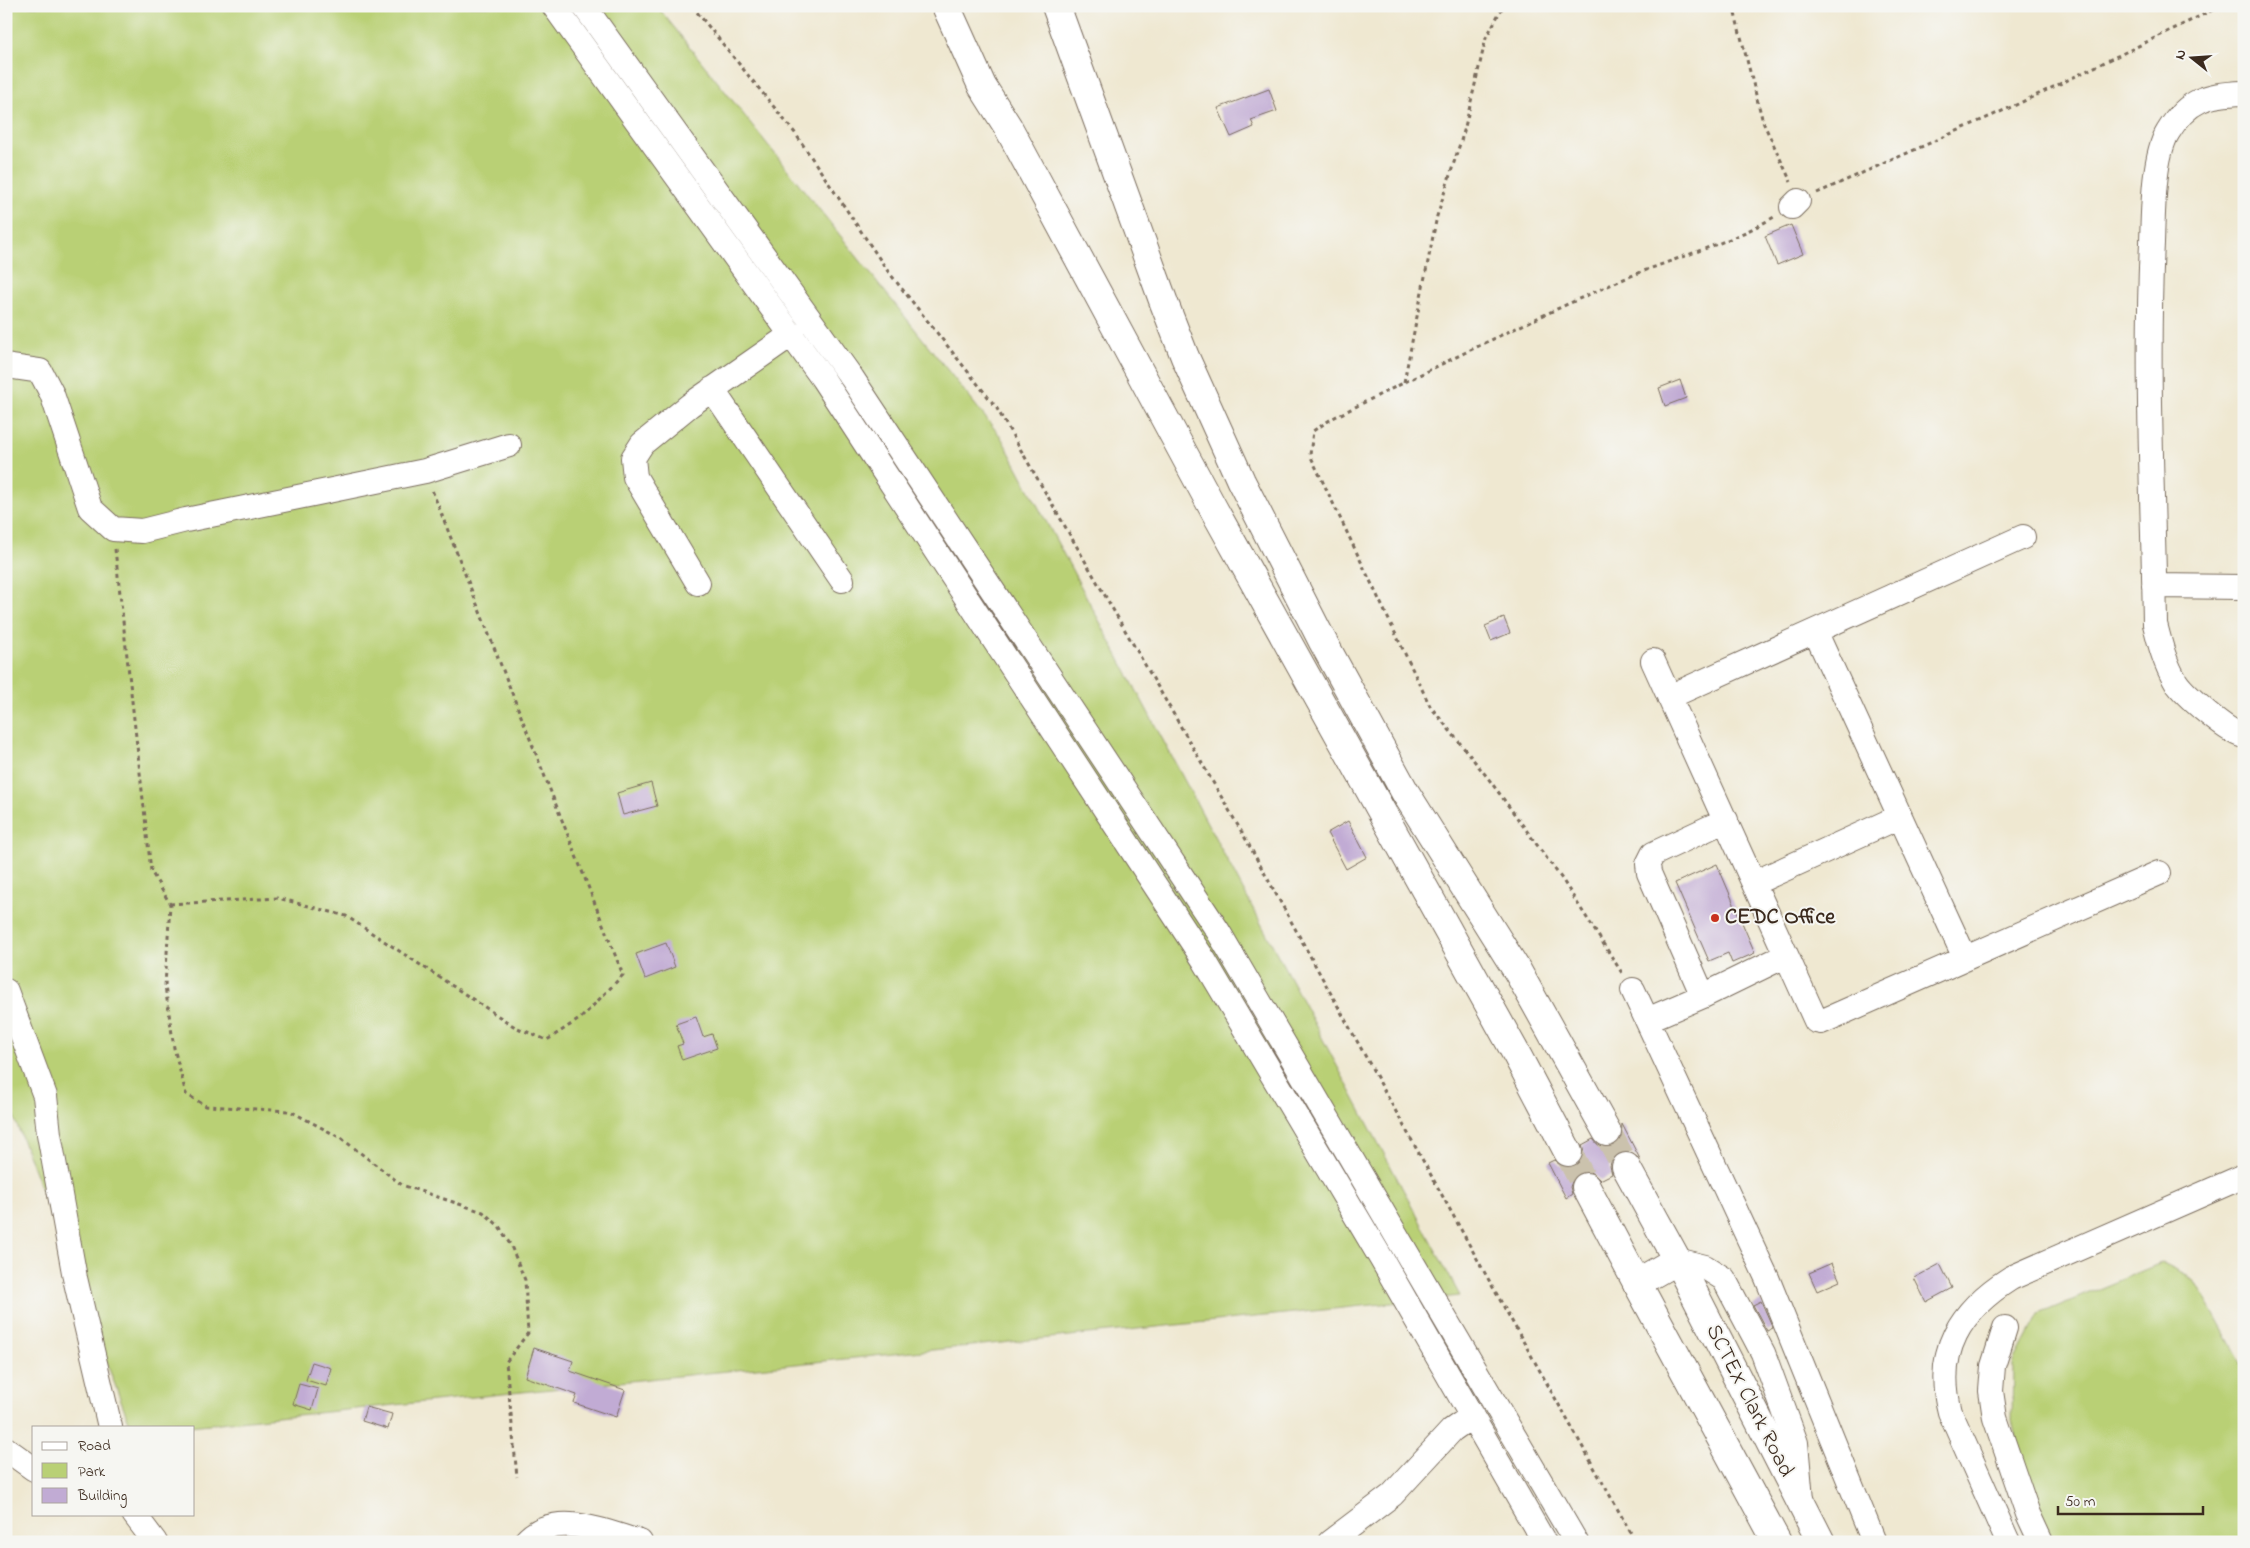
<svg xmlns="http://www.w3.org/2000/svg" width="2250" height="1548" viewBox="0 0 2250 1548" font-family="'Indie Flower',sans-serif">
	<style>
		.green { fill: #b9d075; stroke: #7a7d4a }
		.building { fill: #c1abd4 }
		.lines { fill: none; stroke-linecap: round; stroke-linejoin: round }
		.highway-tunnel { stroke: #cbc2ad; stroke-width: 28; stroke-dasharray: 28 14; stroke-linecap: butt }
		.minor-casing { stroke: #7a6c5d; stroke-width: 26 }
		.major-casing { stroke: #7a6c5d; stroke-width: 30 }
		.highway-casing { stroke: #7a6c5d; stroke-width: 30 }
		.path { stroke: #7a6c5d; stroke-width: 3; stroke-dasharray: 4 4; stroke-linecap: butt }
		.minor { stroke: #fff; stroke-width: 24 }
		.major { stroke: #fff; stroke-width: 28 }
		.highway { stroke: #fff; stroke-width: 28 }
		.poi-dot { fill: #c8321e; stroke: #f6f6f2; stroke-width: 2 }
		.labels { text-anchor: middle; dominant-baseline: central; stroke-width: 4; stroke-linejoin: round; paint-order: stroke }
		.poi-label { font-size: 22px; font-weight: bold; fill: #3b2a1e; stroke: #f6f6f2; text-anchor: start }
		.street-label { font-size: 22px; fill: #3b2a1e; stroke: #f6f6f2 }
	</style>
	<rect width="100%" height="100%" fill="#f6f6f2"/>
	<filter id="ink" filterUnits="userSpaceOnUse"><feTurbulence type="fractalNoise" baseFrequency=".02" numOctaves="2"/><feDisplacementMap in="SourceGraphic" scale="10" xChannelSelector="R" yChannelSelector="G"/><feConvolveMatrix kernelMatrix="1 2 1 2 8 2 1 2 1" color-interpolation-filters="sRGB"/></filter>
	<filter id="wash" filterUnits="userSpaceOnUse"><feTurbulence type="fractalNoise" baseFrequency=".0096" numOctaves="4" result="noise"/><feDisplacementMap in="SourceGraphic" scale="20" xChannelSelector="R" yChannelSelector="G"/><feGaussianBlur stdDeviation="1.12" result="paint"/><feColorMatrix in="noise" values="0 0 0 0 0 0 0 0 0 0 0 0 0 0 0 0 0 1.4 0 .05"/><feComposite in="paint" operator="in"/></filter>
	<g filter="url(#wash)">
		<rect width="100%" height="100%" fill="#efe8d1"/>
		<path class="green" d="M6,6H657L1001,437L1460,1296L180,1427H131L6,1096Z
			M2161,1263L2195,1280L2244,1369V1542H2046L2026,1485L2012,1420L2013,1363L2039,1314Z"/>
		<g id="blocks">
			<path class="building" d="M1269,89L1277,111L1251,120L1254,127L1231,137L1218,108Z
				M1791,225L1803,254L1777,265L1765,236Z
				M1680,380L1686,398L1665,406L1659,388Z
				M1504,618L1510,633L1491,641L1485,626Z
				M651,783L657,806L623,815L617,793Z
				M1348,821L1367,857L1346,869L1327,833Z
				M1717,864L1755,953L1732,963L1728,953L1709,961L1675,883Z
				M666,943L675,967L645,979L636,954Z
				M696,1017L703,1037L712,1034L717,1048L682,1060L677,1046L683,1044L676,1024Z
				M1622,1124L1640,1159L1627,1151L1619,1153L1612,1159L1610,1166L1612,1174L1600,1180L1594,1174L1587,1171L1579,1173L1573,1179L1570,1187L1572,1194L1566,1198L1548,1163L1554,1160L1560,1165L1567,1168L1576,1166L1581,1160L1584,1153L1582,1145L1593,1139L1599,1146L1606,1148L1614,1146L1621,1140Z
				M1832,1263L1840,1281L1817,1291L1809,1273Z
				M1940,1264L1952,1288L1926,1302L1914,1278Z
				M1761,1301L1773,1328L1767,1331L1753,1305Z
				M534,1348L573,1361L570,1371L625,1390L616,1417L574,1403L577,1395L525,1377Z
				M312,1362L331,1368L326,1386L306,1380Z
				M299,1384L318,1389L312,1410L293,1404Z
				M366,1407L392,1414L388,1429L362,1421Z"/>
		</g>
	</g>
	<g filter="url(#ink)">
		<use href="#blocks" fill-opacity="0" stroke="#7a6c5d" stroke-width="1"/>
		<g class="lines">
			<path class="highway-tunnel" d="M1607,1132L1626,1167
				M1568,1152L1586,1187"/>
			<g class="minor-casing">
				<path id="minor" d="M554,6L823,379L1204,960L1381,1258L1544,1542
					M584,6L852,378L1218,931L1576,1542
					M2244,93C2208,94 2188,99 2168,132C2153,156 2153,214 2152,243C2146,370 2153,497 2155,624C2160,644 2165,664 2176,682C2184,694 2230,735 2244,736
					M1792,207L1798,201
					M6,366L40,371L52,394L90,508L113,529L142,531L186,520L425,471L509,445
					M712,389L842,580
					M698,583L635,477L633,458L642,444L690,405L792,334
					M2154,586L2244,587
					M1815,631L1965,958
					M1653,661L1816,1021L1821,1022L2159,873
					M1669,697L2023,537
					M1754,883L1899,817
					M1633,990L1767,1278L1874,1542
					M6,991L45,1096L49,1134L75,1278L110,1427
					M1703,996L1649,873L1648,864L1653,854L1726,820
					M1647,1020L1703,996L1785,956
					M1677,1260L1705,1267L1724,1279L1763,1353L1796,1443L1801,1499
					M2005,1328L1993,1366L1991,1391L1995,1418L2028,1514L2041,1542
					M6,1449L34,1469
					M134,1514L155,1542
					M525,1542C554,1509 604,1532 640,1542
					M1330,1542L1392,1495L1452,1430L1472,1416
					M2008,1542L1950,1412C1934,1351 1960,1310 2011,1278L2244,1176"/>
			</g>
			<g class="major-casing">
				<path id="major" d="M1777,1542L1637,1283L1677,1260L1821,1542"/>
			</g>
			<g class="highway-casing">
				<path id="highway" d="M946,6L982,86L1008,127L1213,508L1518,1057L1568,1152
					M1056,6L1164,303L1185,357L1241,481L1322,640L1405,792L1518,972L1607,1132
					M1626,1167L1677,1260
					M1586,1187L1637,1283"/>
			</g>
			<path class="path" d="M692,6L795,133L887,270L996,407L1244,836L1486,1275L1636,1542
				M1733,6L1763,122L1791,182
				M1817,193L2018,104L2221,6
				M1404,382L1437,216L1464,131L1486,38L1503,6
				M115,549L151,871L170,904L165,986L174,1048L186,1094L206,1106L290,1111L341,1138L402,1185L483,1212L499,1226L511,1246L525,1280L528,1333L506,1362L517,1477
				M170,904L278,898L346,916L515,1027L547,1040L581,1018L623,975L432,490
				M1622,973L1562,879L1488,778L1430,706L1310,455L1313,431L1333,418C1427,371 1521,324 1617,282C1669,259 1725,246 1774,217"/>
			<use href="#minor" class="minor"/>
			<use href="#major" class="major"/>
			<use href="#highway" class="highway"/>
		</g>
	</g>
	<circle class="poi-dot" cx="1715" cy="918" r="5"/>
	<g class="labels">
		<g class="poi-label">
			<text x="1725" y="918">CEDC Office</text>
		</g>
		<g class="street-label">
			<text transform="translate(1749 1401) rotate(63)">SCTEX Clark Road</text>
		</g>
	</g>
	<rect width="2250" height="1548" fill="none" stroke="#f6f6f2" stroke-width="25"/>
	<rect x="32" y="1426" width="162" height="90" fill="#f6f6f2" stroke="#aba49d"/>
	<rect x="42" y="1442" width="25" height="8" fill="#ffffff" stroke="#aba49d"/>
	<text x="78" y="1450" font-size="15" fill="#3b2a1e">Road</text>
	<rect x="42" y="1463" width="25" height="15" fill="#b9d075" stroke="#aba49d"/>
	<text x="78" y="1476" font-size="15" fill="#3b2a1e">Park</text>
	<rect x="42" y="1488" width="25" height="15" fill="#c1abd4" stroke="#aba49d"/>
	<text x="78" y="1500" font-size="15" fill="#3b2a1e">Building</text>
	<g transform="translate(2192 58) rotate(287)" stroke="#f6f6f2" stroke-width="4" paint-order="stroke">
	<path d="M0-4L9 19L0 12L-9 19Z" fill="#3b2a1e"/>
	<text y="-8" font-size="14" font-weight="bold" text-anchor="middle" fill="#3b2a1e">N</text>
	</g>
	<path d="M2058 1506v8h145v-8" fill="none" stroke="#3b2a1e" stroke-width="2.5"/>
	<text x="2065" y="1506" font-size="15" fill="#3b2a1e" stroke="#f6f6f2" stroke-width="4" paint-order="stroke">50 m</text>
</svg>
